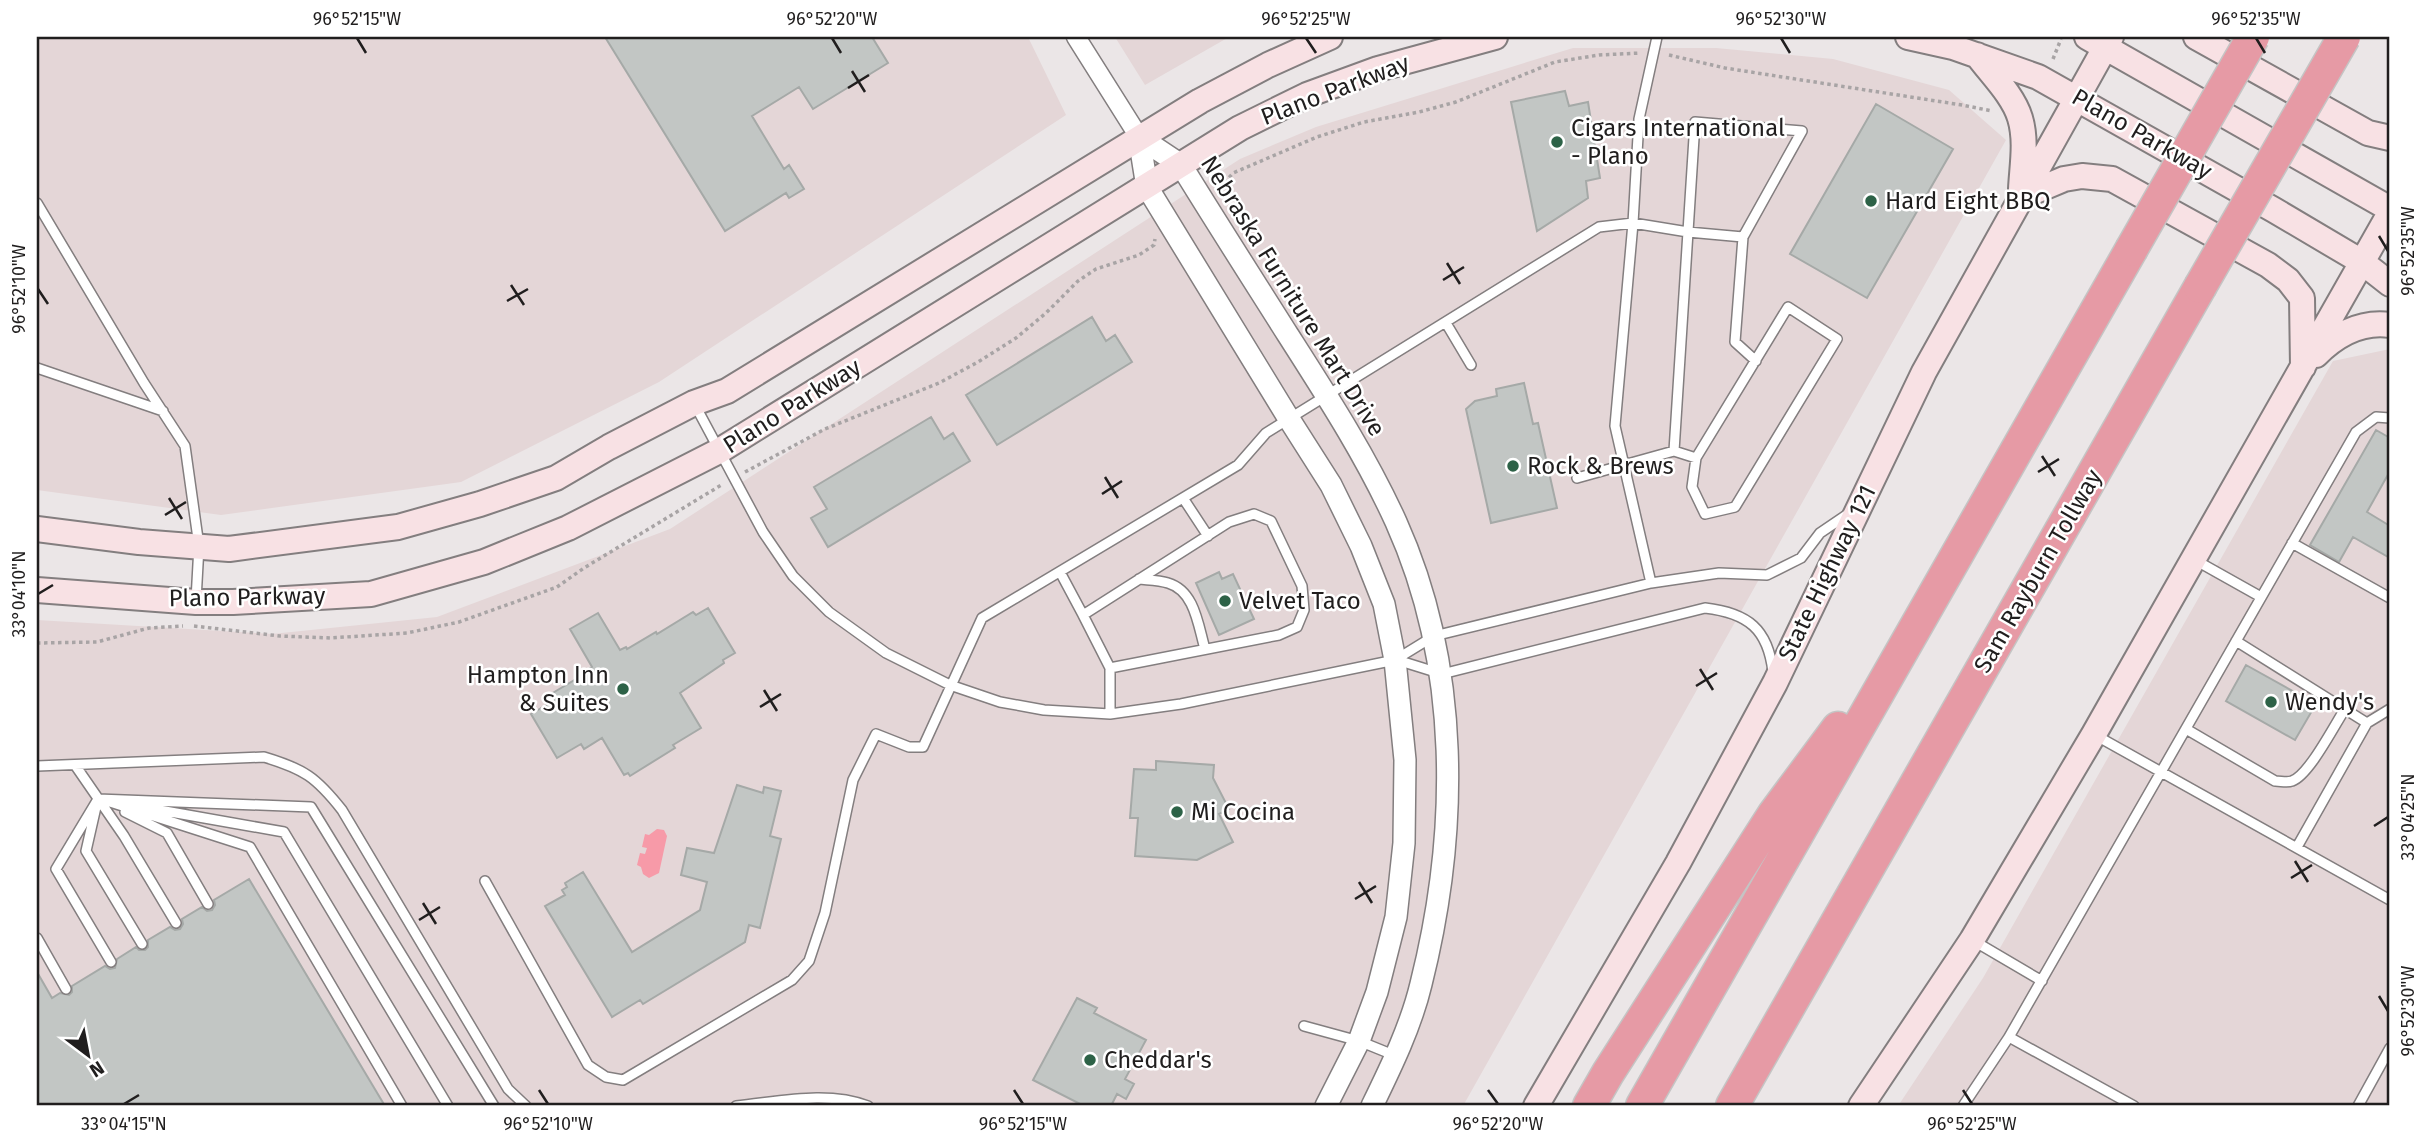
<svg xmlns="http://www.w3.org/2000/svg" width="2427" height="1143" viewBox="0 0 2427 1143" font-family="'Fira Sans',sans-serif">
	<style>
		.built { fill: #e4d6d7 }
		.water { fill: #f79aa8 }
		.building { fill: #c2c6c4; stroke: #a5a9a7; stroke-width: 2 }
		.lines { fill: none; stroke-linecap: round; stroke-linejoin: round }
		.service-casing { stroke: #837e7f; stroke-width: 12 }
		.minor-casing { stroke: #837e7f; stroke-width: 21 }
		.tertiary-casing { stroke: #837e7f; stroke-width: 24 }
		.secondary-casing { stroke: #837e7f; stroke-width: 28 }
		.motorway-casing { stroke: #c5c4c4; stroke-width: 35 }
		.path { stroke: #a8a4a5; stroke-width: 3.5; stroke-dasharray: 3.5 3.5; stroke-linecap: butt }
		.service { stroke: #fff; stroke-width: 9 }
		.minor { stroke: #fff; stroke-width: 18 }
		.tertiary { stroke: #fff; stroke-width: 21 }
		.secondary { stroke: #f8e1e4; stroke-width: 24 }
		.motorway { stroke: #e69aa5; stroke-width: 32 }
		.motorway-bridge-casing { stroke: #c5c4c4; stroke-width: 35; stroke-linecap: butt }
		.motorway-bridge { stroke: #e69aa5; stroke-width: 32 }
		.ticks { fill: none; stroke: #201e1e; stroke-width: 2.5 }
		.poi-dot { fill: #2d6247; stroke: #fff; stroke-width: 2.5 }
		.labels { text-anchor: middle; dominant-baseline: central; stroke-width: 5; stroke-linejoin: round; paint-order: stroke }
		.street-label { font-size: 24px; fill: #201e1e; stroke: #fff }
		.poi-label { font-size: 24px; fill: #201e1e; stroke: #fff; text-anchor: start }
		.neatline { fill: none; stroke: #201e1e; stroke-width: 2.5 }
		.ticks-label { font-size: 18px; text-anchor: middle; fill: #201e1e }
	</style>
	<rect width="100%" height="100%" fill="#ebe6e7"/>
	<path class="built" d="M37,37H1028L1066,115L659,382L461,482L221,515L37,490Z
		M1115,37H1229L1145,85Z
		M1573,48H1716L1833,59L1949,90L2006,140L1463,1106H37V620L272,634L437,617L670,529L1240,159L1316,127Z
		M2390,349V1106H1898L1983,978L2333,361Z"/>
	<path class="water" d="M657,829L664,830L667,836L659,873L649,878L643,874L641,867L637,865L640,853L645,854L647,848L642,847L645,834L649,835Z"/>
	<path class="building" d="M605,37H872L888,63L813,109L799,87L752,116L784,169L789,165L804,189L789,198L786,193L725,231Z
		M1565,91L1569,106L1588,102L1600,178L1586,181L1588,198L1537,231L1511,102Z
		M1876,104L1953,149L1867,298L1790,254Z
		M1092,317L1106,341L1115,335L1132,362L997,445L966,395Z
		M1524,383L1533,424L1538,423L1557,508L1491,523L1466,409L1475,401L1497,396L1496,389Z
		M931,417L944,439L953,433L970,461L828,547L811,518L827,509L814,487Z
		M2376,430L2390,438V471L2367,512L2390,526V558L2353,537L2339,562L2310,545Z
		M1219,572L1222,579L1233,574L1254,619L1219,635L1196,583Z
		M708,608L735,653L723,660L724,663L680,693L701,728L673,745L675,748L630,776L628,773L624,775L602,738L584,749L581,744L557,758L531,714L555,700L551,694L586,673L585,671L592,667L570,629L598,613L620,650L626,647L627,649L656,632L657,634L693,612L696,615Z
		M2246,665L2316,704L2295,740L2226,701Z
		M1156,761L1214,765L1213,778L1229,809L1219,814L1233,842L1197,860L1135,856L1138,818H1130L1134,769L1156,770Z
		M737,785L763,793L764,787L781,791L770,836L781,839L760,928L749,925L745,942L643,1004L640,1000L612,1017L545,906L565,895L562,890L567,887L565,883L583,872L632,952L700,910L707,882L681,875L687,848L714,853Z
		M249,879L385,1106H37V972L52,998L60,993L69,995L72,992V986L105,966L110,969L115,968L117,959L136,947L139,950H145L148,947V940L170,927L175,930L180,929L183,924L182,919L202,907L207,911L212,910L215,905L214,900Z
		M1077,998L1097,1008L1094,1013L1146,1040L1125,1079L1134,1084L1126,1099L1117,1094L1111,1106H1084L1033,1080Z"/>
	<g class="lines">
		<g class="service-casing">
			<path id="service" d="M37,203L144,383L185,446L199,546L196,600
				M1788,307L1837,339L1735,507L1705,514L1692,487L1696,458Z
				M1446,323L1471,365
				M37,368L163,411
				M695,405L763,532L793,576L829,612L886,653L950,685L1000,702L1044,710L1110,714L1181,704L1395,660L1434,636L1651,583L1719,573L1767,575L1801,558L1820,533L1848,514
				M1696,458L1674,451L1695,122L1802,131L1743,237L1735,342L1756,361
				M1577,478L1674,451
				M1183,498L1208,536
				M2292,543L2390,598
				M2195,560L2261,597
				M1060,572L1083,615
				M1139,579C1148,580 1159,580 1168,583C1195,591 1198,625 1205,649
				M1651,583L1615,426L1633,223L1639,119L1657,37
				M2236,641L2367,723
				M1397,660L1442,674L1705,608C1748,613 1768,629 1773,672
				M1110,668L1083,615L1229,522L1254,514L1271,521L1302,586L1304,610L1297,627L1279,635L1110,668V714
				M2186,729L2275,781C2281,781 2287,783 2292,781C2309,775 2334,726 2345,709
				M2095,735L2390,900
				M75,765L124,836L176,923
				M37,766L264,757C304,769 316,777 342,810L508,1089L526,1106
				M98,799L311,807L494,1106
				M98,799L56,869L111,962
				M110,802L250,847L402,1106
				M131,805L284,832L448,1106
				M96,807L86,851L142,944
				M125,812L167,833L208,904
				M2297,847L2367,723L2390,709
				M485,881L588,1065L606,1077L623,1080L792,980L809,961L825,913L853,780L876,734L909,747H923L982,618L1238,465L1266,433L1599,227L1633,223L1688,232L1743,237
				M37,938L66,989
				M1974,941L2042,981
				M1304,1026L1359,1041L1396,1056
				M2009,1037L2134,1106
				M736,1106C778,1102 827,1090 868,1106
				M1963,1106L2009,1037L2356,432L2376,417L2390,418
				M2358,1106L2390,1048"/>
		</g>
		<g class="minor-casing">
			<path id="minor" d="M1076,37L1139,137"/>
		</g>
		<g class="tertiary-casing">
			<path id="tertiary" d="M1139,137L1181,165C1216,222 1252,278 1288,335C1327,396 1366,456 1396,522C1461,666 1459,833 1421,984C1411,1026 1391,1067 1372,1106
				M1139,137L1147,187L1289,419L1331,485L1361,546L1384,604L1395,660L1405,760L1404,843L1396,917L1377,992L1359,1041L1326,1106"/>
		</g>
		<g class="secondary-casing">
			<path id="secondary" d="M1908,37L1953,47L2038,77L2274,210L2362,262L2390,284
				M2087,37L2390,209
				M2196,37L2368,133L2390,138
				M1977,55C1991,74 2013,95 2020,118C2027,141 2022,167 2021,189
				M2021,197L2064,179L2082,176L2112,179L2268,265L2288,280L2302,298L2303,367
				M2316,355C2336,335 2361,321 2390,325
				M37,529L139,542L229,549L398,527L480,504L556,478L609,447L694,403L727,391L1200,101L1268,65L1330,37
				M37,590L196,602H233L371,594L484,562L568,528L719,451L1240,128L1307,95L1378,69L1495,37
				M1536,1106L1678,863L1775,683L1924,372L2111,37
				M1861,1106L1972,940L2094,734L2390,213"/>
		</g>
		<g class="motorway-casing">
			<path id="motorway" d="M1589,1106L1608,1073L1774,814L1838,728
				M1642,1106L2131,250
				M1732,1106L2200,287"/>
		</g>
		<path class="path" d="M1669,55L1725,68L1962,105L1992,111
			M2053,59L2061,39
			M1220,188L1233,173L1317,137L1364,122L1419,112L1456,102L1555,62L1599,55L1640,53
			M745,472L825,429L939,383L978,362L1016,338L1046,313L1078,281L1096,269L1139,255L1154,245L1155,239
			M194,626L280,636L330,638L407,633L459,622L557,587L584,568L723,484
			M37,643L97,642L149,628L183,626"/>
		<use href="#service" class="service"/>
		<use href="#minor" class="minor"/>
		<use href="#tertiary" class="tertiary"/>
		<use href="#secondary" class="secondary"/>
		<use href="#motorway" class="motorway"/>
		<g class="motorway-bridge-casing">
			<path id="motorway-bridge" d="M2131,250L2253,37
				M2200,287L2344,37"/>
		</g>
		<use href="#motorway-bridge" class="motorway-bridge"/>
	</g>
	<path class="ticks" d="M357,38L366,53M832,38L841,53M1306,38L1316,53M1781,38L1790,53M2256,38L2265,53M852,71L865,92M848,88L869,75M2379,236L2388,251M1447,263L1460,284M1443,280L1464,267M511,285L524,305M38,289L48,304M507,301L528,289M2042,456L2055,476M2038,472L2059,459M1105,477L1118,498M1102,494L1122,481M169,498L182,519M165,515L186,502M38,594L53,585M1700,669L1713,690M1696,686L1717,673M764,690L777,711M760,707L781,694M2374,826L2388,817M2295,861L2308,882M2291,878L2312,865M1359,882L1372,903M1355,899L1376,886M423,903L436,924M419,920L440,907M2379,996L2388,1011M539,1090L548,1104M1014,1090L1023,1104M1488,1090L1498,1104M1963,1090L1972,1104M124,1104L139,1095"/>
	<g class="poi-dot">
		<circle cx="1557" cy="142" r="7"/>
		<circle cx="1871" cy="201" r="7"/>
		<circle cx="1513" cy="466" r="7"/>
		<circle cx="1225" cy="601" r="7"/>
		<circle cx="623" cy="689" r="7"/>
		<circle cx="2271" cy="702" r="7"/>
		<circle cx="1177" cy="812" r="7"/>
		<circle cx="1090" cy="1060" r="7"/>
	</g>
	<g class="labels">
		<g class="street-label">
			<text transform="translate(1335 90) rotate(-21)">Plano Parkway</text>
			<text transform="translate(2142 134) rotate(30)">Plano Parkway</text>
			<text transform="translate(1293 296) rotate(58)">Nebraska Furniture Mart Drive</text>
			<text transform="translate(792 406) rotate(-32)">Plano Parkway</text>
			<text transform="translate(2038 571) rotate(-60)">Sam Rayburn Tollway</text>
			<text transform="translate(1827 573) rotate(-64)">State Highway 121</text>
			<text transform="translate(247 597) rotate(-1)">Plano Parkway</text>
		</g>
		<g class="poi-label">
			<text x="1571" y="128">Cigars International<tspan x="1571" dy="28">- Plano</tspan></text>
			<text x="1885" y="201">Hard Eight BBQ</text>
			<text x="1527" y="466">Rock &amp; Brews</text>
			<text x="1239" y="601">Velvet Taco</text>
			<text x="609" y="675" text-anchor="end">Hampton Inn<tspan x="609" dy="28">&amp; Suites</tspan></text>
			<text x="2285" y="702">Wendy's</text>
			<text x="1191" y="812">Mi Cocina</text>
			<text x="1104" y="1060">Cheddar's</text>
		</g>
	</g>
	<rect width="2427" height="1143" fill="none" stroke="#ffffff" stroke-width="77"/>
	<g transform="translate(88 1055) rotate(148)" stroke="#ffffff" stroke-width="5" paint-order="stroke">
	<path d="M0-5L12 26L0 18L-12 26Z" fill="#201e1e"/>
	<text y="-10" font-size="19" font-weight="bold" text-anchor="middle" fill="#201e1e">N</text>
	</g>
	<rect x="38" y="38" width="2350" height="1066" class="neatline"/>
	<g class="ticks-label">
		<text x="357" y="25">96°52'15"W</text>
		<text x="832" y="25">96°52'20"W</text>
		<text x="1306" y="25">96°52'25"W</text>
		<text x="1781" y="25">96°52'30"W</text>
		<text x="2256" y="25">96°52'35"W</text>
		<text transform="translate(2408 251) rotate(-90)" y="6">96°52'35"W</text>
		<text transform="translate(19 289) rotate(-90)" y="6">96°52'10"W</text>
		<text transform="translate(19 594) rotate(-90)" y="6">33°04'10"N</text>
		<text transform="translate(2408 817) rotate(-90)" y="6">33°04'25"N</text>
		<text transform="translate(2408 1011) rotate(-90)" y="6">96°52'30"W</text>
		<text x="124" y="1130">33°04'15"N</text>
		<text x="548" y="1130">96°52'10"W</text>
		<text x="1023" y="1130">96°52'15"W</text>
		<text x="1498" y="1130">96°52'20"W</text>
		<text x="1972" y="1130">96°52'25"W</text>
	</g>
</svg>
